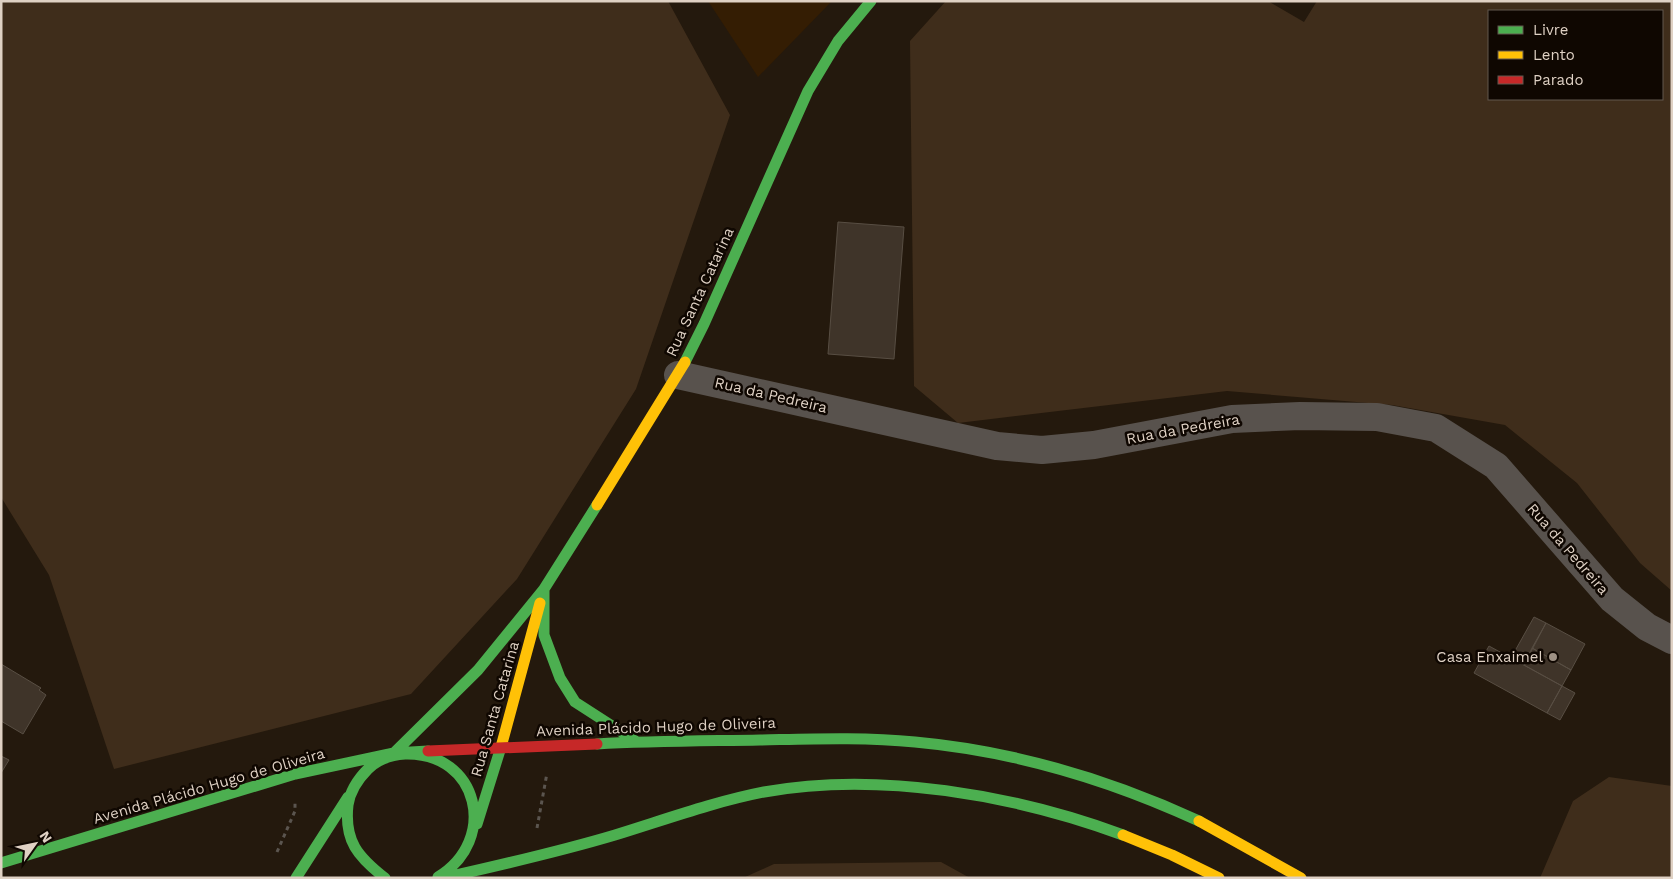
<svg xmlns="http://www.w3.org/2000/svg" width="1673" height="879" viewBox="0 0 1673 879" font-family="'Work Sans',sans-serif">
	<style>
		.built { fill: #341d03 }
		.green { fill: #3f2d1b; fill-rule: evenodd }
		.building { fill: #3f3429; stroke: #584e43 }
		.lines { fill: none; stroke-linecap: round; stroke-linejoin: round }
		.path { stroke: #5b554f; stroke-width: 3; stroke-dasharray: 4 4; stroke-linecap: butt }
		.street { stroke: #58524d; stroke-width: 28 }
		.fast { stroke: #4caf50; stroke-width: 11 }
		.slow { stroke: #ffc107; stroke-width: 11 }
		.jam { stroke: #c62828; stroke-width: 11 }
		.poi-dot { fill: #9e9184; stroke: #0f0701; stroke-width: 2 }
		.labels { text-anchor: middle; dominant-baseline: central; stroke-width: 5; stroke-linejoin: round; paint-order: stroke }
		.street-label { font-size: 15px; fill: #dfd1c4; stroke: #0f0701 }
		.poi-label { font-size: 15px; fill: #dfd1c4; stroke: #0f0701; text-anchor: end }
	</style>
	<rect width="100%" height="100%" fill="#24190d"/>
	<path class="built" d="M708,1H832L758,77Z"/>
	<path class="green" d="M1,1H668L730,115L636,389L517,579L411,694L114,769L49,575L1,497Z
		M946,1H1268L1304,22L1317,1H1672V591L1640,563L1577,483L1505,425L1392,405L1227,391L958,423L914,386L910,41ZM1489,11H1662V99H1489Z
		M1609,777L1672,786V878H1540L1573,801Z
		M941,862L970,878H743L774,864Z"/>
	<path class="building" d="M838,222L904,227L894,359L828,354Z
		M1534,617L1546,623L1524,665L1511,658Z
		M1546,623L1585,644L1571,670L1532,648Z
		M1489,646L1562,686L1547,713L1474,673Z
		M1532,648L1571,670L1562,686L1524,665Z
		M1,664L41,688L39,690L46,695L23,734L1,721Z
		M1562,686L1575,693L1560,720L1547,713Z
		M1,756L9,760L1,773Z"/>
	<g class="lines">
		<path class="path" d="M537,828L547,773
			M277,852L295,811V802"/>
		<path class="street" d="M678,375L997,446L1042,450L1094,445L1232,419L1300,416L1377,417L1436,428L1496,466L1612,599L1647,627L1672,640"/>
		<path class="fast" d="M685,362L704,324L808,91L838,41L871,1
			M544,589V635L560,678L575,702L637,742
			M597,744C651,741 705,741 760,740C812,739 863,737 915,742C1014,751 1110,780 1199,821
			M394,753L478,670L544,589L597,505
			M477,824L501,747
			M1,863L295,774L394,753L428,751
			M296,878L348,797
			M385,878C358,857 344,841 348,805C350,791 358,779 368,769C378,759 391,755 405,754C479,752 499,840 438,877
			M443,878C501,865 558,852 615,835C664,820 713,802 764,792C878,771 1015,795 1123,835"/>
		<path class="slow" d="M597,505L685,362
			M501,747L540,603
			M1199,821L1301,878
			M1123,835L1172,855L1219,878"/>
		<path class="jam" d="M428,751L597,744"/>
	</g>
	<circle class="poi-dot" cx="1553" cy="657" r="5"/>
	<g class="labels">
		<g class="street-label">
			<text transform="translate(700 292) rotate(-65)">Rua Santa Catarina</text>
			<text transform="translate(771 395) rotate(13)">Rua da Pedreira</text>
			<text transform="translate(1183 429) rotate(-10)">Rua da Pedreira</text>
			<text transform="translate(1568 549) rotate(49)">Rua da Pedreira</text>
			<text transform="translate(495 709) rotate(-74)">Rua Santa Catarina</text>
			<text transform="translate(656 727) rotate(-2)">Avenida Plácido Hugo de Oliveira</text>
			<text transform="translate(209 786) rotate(-16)">Avenida Plácido Hugo de Oliveira</text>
		</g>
		<g class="poi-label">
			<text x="1543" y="657">Casa Enxaimel</text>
		</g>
	</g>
	<rect width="1673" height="879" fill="none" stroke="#dfd1c4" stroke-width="5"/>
	<rect x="1488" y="10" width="175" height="90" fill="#0f0701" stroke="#62584f"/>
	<rect x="1498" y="26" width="25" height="8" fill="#4caf50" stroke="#62584f"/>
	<text x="1533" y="35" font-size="15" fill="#dfd1c4">Livre</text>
	<rect x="1498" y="51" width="25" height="8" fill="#ffc107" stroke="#62584f"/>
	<text x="1533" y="60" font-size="15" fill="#dfd1c4">Lento</text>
	<rect x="1498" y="76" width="25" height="8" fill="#c62828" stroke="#62584f"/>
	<text x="1533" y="85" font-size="15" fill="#dfd1c4">Parado</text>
	<g transform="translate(35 844) rotate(57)" stroke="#0f0701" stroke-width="4" paint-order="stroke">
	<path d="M0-4L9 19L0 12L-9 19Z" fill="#dfd1c4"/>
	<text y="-8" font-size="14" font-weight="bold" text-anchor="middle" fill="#dfd1c4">N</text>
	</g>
</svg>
